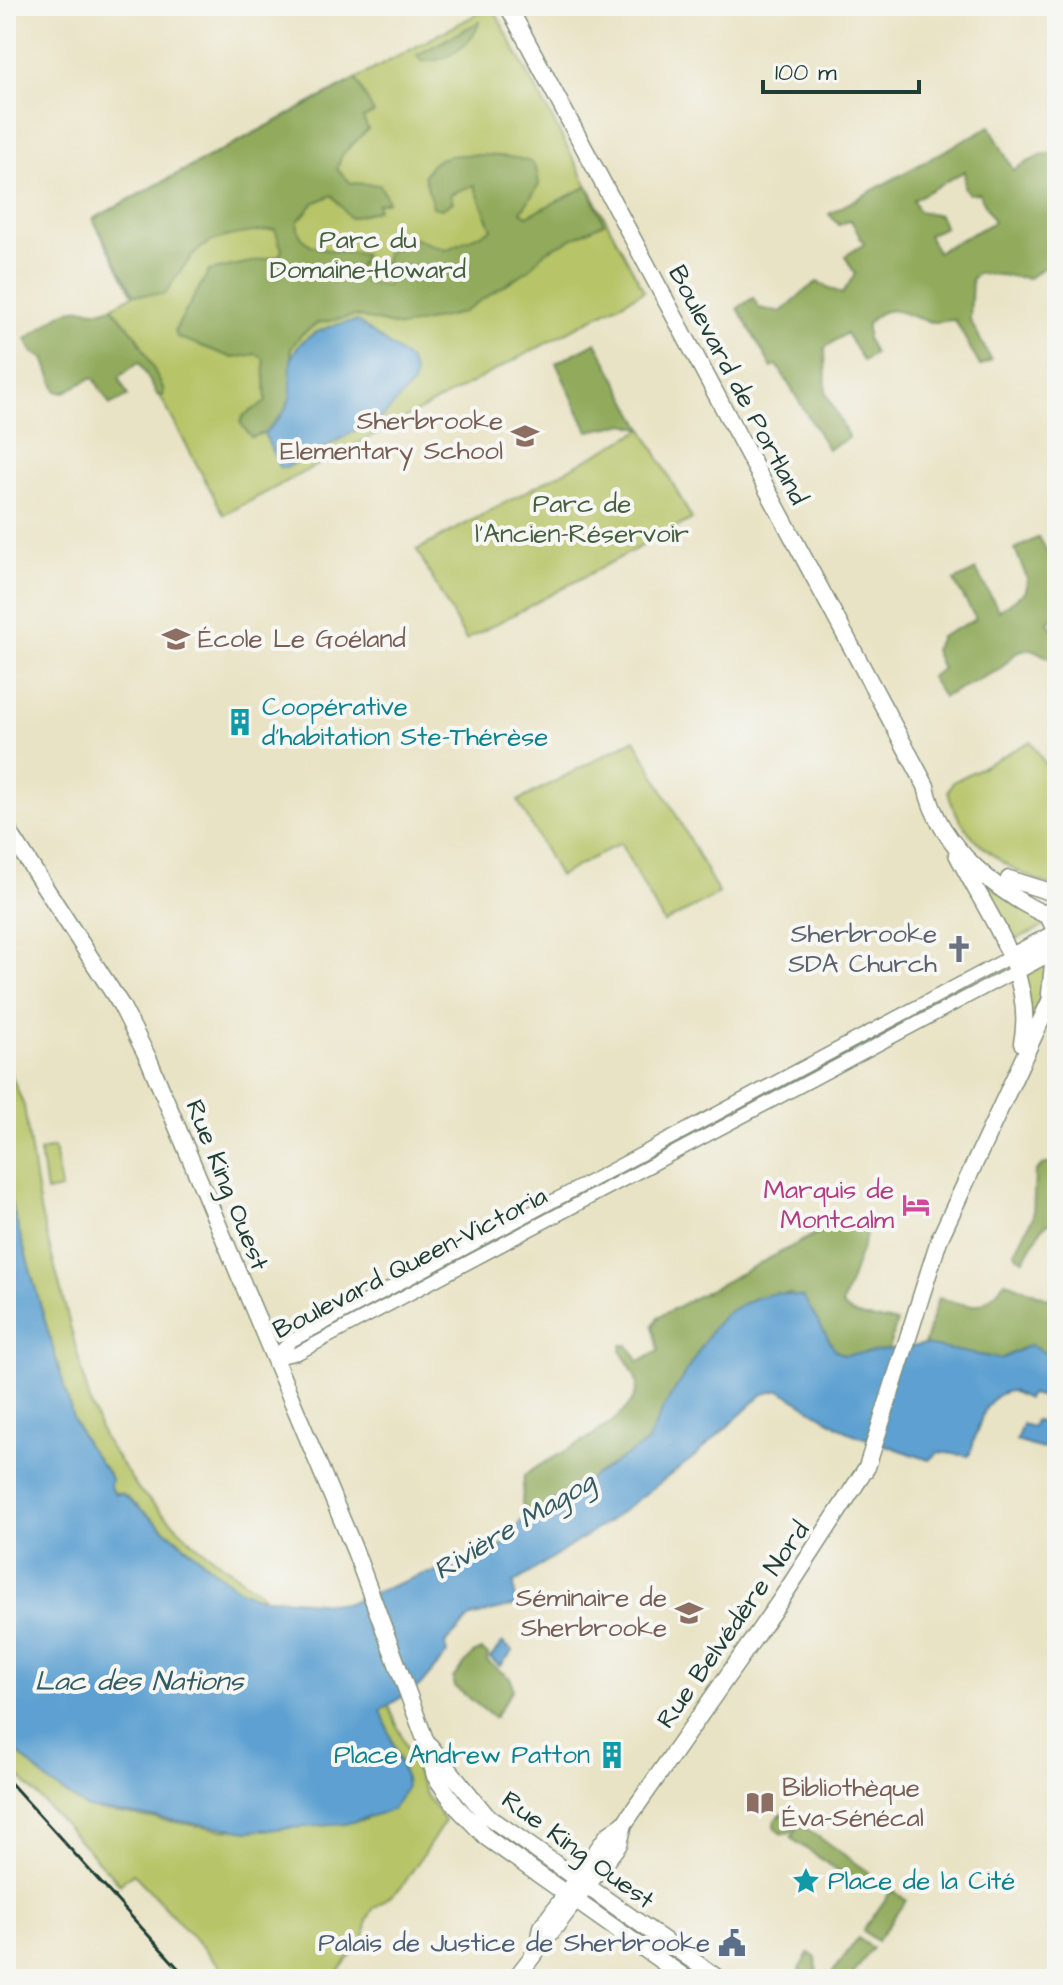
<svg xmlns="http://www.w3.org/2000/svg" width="1063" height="1985" viewBox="0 0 1063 1985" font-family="'Architects Daughter',sans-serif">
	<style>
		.green { fill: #b7c567; stroke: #6b814e; stroke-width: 2 }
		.forest { fill: #91aa5c; stroke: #587448; stroke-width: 2; fill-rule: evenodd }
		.water { fill: #5da0d1; stroke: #3e6e82; stroke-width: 2 }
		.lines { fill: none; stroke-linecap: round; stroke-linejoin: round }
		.minor-casing { stroke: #84907c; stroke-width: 15 }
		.major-casing { stroke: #84907c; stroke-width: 19 }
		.minor { stroke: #fff; stroke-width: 12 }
		.major { stroke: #fff; stroke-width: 16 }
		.rail { stroke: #1f3d34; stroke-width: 3 }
		.labels { text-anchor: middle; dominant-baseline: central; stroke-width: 8; stroke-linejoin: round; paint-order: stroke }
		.park-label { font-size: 26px; fill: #455f41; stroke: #f6f6f2 }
		.street-label { font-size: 26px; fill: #1f3d34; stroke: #f6f6f2 }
		.education-label { font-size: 26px; fill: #785e54; stroke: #f6f6f2; text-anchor: end }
		.culture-label { font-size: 26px; fill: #0d838f; stroke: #f6f6f2; text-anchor: start }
		.worship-label { font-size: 26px; fill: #5b616d; stroke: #f6f6f2; text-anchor: end }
		.hotel-label { font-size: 26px; fill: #b23c85; stroke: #f6f6f2; text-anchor: end }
		.service-label { font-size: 26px; fill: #4e5e75; stroke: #f6f6f2; text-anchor: end }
		.water-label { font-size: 28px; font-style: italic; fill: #325b63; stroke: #f6f6f2 }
	</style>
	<rect width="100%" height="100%" fill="#f6f6f2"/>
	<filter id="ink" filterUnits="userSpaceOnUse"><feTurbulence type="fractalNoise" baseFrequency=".0125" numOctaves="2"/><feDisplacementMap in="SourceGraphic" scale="16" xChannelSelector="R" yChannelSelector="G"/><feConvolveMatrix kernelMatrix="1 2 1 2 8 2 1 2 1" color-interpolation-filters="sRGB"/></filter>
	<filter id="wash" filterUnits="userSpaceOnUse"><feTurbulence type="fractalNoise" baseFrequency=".006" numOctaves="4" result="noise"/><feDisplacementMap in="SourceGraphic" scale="32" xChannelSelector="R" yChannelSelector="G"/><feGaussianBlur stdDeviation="1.8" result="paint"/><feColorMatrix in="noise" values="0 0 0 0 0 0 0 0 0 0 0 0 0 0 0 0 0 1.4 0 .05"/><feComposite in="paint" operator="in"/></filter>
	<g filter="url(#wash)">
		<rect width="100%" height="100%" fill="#e9e3c5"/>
		<path class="green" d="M492,6L644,291L224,515L112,307L133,295L93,219Z
			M643,429L692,519L466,640L417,550Z
			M635,739L719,894L664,923L620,843L559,876L518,801Z
			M1031,741L1057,785V888C1012,873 961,842 948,792L953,782Z
			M981,879L1048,925L1012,941L979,883Z
			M1047,964L1045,988L1031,1020L1025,976Z
			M6,1062L24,1106L40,1210L91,1406L104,1439L140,1491L194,1543L263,1595L256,1597L236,1588L123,1494L113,1492L108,1484L109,1474L86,1444L74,1421L6,1186Z
			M54,1148L61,1189L46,1192L40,1151Z
			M389,1706L426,1795L445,1821L401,1888L373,1909L367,1920L365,1940L335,1974L339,1979H232L133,1873L120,1884L6,1762V1742L51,1784L87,1808L224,1830L365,1820L405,1777L381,1710Z"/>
		<path class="forest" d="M479,22C473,46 444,63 421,61L417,55Z
			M356,79L374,113L363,118L368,129L342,155L337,169L351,183L380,185L388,201L377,204L378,210L350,218L332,195L314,203L298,221C294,254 342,251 365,254L356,272L367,283L387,286L392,271L384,264L387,253L414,238L446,250L492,229L474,185L450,194L453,202L442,209L433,207L424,175C429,167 433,162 442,158C456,152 517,155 530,162C538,167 538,178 539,185L521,212L527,216L588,186L604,223L545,252L530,269L461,313L401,327L355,316L318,323L301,335L291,348V396L284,412L264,433L251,437L240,422L244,415L266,402L264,359L256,354L233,358L177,337L175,330L209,271L279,256L282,250L275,229C207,239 203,235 165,294L134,295L93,219Z
			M990,126L1013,170L1041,155L1057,153V258L1029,278L977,273L972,279L970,320L991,360L980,366L955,320C948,320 941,322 935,322C906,320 892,296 867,324V339L874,354L863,361L846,333L825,348L826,393L849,438L828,449L777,365L772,368L738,308L753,298L759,308L780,312C795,302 800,292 817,282L842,294L855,274L845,256L864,244L851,220L839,225L829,214ZM965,171L964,188L969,194L979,193L994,222L937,252L928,235L945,227L939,215L918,211L913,200Z
			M112,307L137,336L164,390L163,396H158L139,362L119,377L128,396L110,405L93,377L63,393L56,391L44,358L33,353L26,339C41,331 59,311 75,309C89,307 98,314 112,307Z
			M596,342L643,429L625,424L588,431L556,363Z
			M1039,537L1057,569V615L1048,621L1057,637V662L1032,649L1018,651L999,670L943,697L930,677L942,669L934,650L940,637L976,619L954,581L976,570L999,611L1026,591L1027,578L1015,549Z
			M1057,1148V1218L1043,1227L1024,1259L1017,1257L1015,1252L1033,1217L1035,1172L1042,1165L1052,1163Z
			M851,1219L862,1223L866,1236L842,1305C855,1321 879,1318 897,1322L888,1350L860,1356L844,1355L836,1351L790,1293L755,1298L726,1313L713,1328L663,1409L647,1443L527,1518L522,1503L524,1476C550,1455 638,1422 637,1384C636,1373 626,1361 621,1351L622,1345H628L639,1362L659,1351L653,1326L658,1317L840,1221Z
			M1005,1281L1057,1302V1360L1036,1348H1022L1001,1359L924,1345L938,1298C973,1307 982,1313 1005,1281Z
			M482,1650L488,1655L487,1661L511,1679L513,1689L494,1718L455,1687L453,1678L473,1654Z
			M775 1824a10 10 0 1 1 20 0a10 10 0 1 1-20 0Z
			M800,1824L869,1872L860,1886L791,1838Z
			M892,1890L906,1900L877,1941L863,1931Z
			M858,1938L872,1948L850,1979H813L799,1969L809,1953L816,1958L817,1973L830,1976Z"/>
		<path class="water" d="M357,321L409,360L415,374L413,384L384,416L286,468L279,467L264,433C275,423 286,414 290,398C293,386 289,373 291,361C296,335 334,323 357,321Z
			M6,1186L74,1421L86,1444L111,1478L110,1487L115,1494H122L236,1588L256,1597L345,1604L423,1574L460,1568L494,1546L508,1544L520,1522L647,1443L663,1409L713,1328L726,1313L755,1298L775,1293L803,1297L836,1351L844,1355L924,1345L1001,1359L1030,1345L1057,1360V1399L1056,1391L1052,1390L1051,1399L1030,1394L1027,1399L1011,1391C982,1393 978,1433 969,1456L938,1452L929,1460L848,1432L780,1390L763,1394L694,1457L612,1519L514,1583L516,1605L471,1617L445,1644L447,1654L421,1685L381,1710L405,1777L406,1788L392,1810L345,1824L249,1831L87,1808L51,1784L6,1742Z
			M1048,1415L1057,1416V1443L1042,1449L1016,1441L1022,1424L1032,1427L1035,1420L1044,1424Z
			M503,1643L513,1651L500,1666L490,1658Z"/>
	</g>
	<g filter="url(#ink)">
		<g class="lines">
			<g class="minor-casing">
				<path id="minor" d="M276,1358L298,1353L1016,971
					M273,1359L291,1341L1010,957"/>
			</g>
			<g class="major-casing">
				<path id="major" d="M508,6L926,786C938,847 1002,897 1057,920
					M6,827L121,1005L149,1060L355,1551L426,1742L435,1776L456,1806L487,1838L687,1979
					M957,854C986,912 1036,976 1022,1043
					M1009,879L1057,894
					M1047,912L1056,933L1050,994
					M1010,957L1057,932
					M1016,971L1057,949
					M430,1746L486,1815L719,1979
					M539,1944L542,1927L608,1835L624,1824
					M515,1979L619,1844L624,1824L780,1601L867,1467L939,1240L1057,986"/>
			</g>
			<use href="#minor" class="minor"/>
			<use href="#major" class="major"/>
			<path class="rail" d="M6,1778L188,1979"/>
		</g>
	</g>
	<defs>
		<g id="school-bare" transform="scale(2.16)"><path d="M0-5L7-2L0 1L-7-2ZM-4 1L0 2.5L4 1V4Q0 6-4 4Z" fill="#8d6e63" stroke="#f6f6f2" stroke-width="2.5" paint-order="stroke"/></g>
		<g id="building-bare" transform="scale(2.16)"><path d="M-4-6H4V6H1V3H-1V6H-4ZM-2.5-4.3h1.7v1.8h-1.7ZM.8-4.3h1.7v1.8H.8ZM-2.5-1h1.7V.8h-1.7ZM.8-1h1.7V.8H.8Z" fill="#0f9aa8" stroke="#f6f6f2" stroke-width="2.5" paint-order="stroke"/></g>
		<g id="church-bare" transform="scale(2.16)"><path d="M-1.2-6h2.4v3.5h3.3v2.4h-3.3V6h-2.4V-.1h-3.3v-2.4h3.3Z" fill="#6b7280" stroke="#f6f6f2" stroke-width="2.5" paint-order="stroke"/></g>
		<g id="hotel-bare" transform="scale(2.16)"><path d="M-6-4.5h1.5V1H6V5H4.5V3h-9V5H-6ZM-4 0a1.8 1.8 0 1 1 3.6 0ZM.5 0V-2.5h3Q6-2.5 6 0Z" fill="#d1479c" stroke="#f6f6f2" stroke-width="2.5" paint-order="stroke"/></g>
		<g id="library-bare" transform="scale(2.16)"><path d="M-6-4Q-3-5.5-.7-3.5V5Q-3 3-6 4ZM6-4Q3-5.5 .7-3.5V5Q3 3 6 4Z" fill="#8d6e63" stroke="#f6f6f2" stroke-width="2.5" paint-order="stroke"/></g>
		<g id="sight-bare" transform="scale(2.16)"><path d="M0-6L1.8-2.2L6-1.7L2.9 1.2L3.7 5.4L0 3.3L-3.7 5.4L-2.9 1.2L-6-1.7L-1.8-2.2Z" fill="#0f9aa8" stroke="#f6f6f2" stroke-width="2.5" paint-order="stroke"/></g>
		<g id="civic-bare" transform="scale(2.16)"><path d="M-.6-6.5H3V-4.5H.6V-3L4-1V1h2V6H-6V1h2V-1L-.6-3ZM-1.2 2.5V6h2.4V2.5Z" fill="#5c6f8a" stroke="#f6f6f2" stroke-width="2.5" paint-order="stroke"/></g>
	</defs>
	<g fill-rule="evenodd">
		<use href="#school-bare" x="525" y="436"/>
		<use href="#school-bare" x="176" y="639"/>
		<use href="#building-bare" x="240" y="722"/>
		<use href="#church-bare" x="959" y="949"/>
		<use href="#hotel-bare" x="916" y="1205"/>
		<use href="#school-bare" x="689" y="1613"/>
		<use href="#building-bare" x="612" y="1755"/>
		<use href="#library-bare" x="760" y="1803"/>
		<use href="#sight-bare" x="806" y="1881"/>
		<use href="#civic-bare" x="732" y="1943"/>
	</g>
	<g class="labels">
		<g class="park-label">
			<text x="368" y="240">Parc du<tspan x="368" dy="30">Domaine-Howard</tspan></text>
			<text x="582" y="504">Parc de<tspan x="582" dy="30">l'Ancien-Réservoir</tspan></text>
		</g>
		<g class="street-label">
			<text transform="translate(738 385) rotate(62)">Boulevard de Portland</text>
			<text transform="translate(227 1185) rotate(68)">Rue King Ouest</text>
			<text transform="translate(410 1263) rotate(-27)">Boulevard Queen-Victoria</text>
			<text transform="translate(733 1625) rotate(-55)">Rue Belvédère Nord</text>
			<text transform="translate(578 1850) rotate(36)">Rue King Ouest</text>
		</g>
		<g class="education-label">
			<text x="503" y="421">Sherbrooke<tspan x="503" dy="30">Elementary School</tspan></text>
			<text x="198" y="639" text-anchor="start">École Le Goéland</text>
			<text x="667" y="1598">Séminaire de<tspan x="667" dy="30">Sherbrooke</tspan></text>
			<text x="782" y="1788" text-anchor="start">Bibliothèque<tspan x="782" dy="30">Éva-Sénécal</tspan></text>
		</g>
		<g class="culture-label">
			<text x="262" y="707">Coopérative<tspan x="262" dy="30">d'habitation Ste-Thérèse</tspan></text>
			<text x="590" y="1755" text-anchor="end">Place Andrew Patton</text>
			<text x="828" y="1881">Place de la Cité</text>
		</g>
		<g class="worship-label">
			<text x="937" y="934">Sherbrooke<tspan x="937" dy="30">SDA Church</tspan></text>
		</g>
		<g class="hotel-label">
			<text x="894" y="1190">Marquis de<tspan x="894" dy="30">Montcalm</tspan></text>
		</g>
		<g class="service-label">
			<text x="710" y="1943">Palais de Justice de Sherbrooke</text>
		</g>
		<g class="water-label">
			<text transform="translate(514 1526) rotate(-31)">Rivière Magog</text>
			<text x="139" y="1681">Lac des Nations</text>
		</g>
	</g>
	<rect width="1063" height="1985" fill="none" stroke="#f6f6f2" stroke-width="32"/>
	<path d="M763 80v12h156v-12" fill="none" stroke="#1f3d34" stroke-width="4"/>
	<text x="775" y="80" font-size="24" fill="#1f3d34" stroke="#f6f6f2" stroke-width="6" paint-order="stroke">100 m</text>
</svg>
